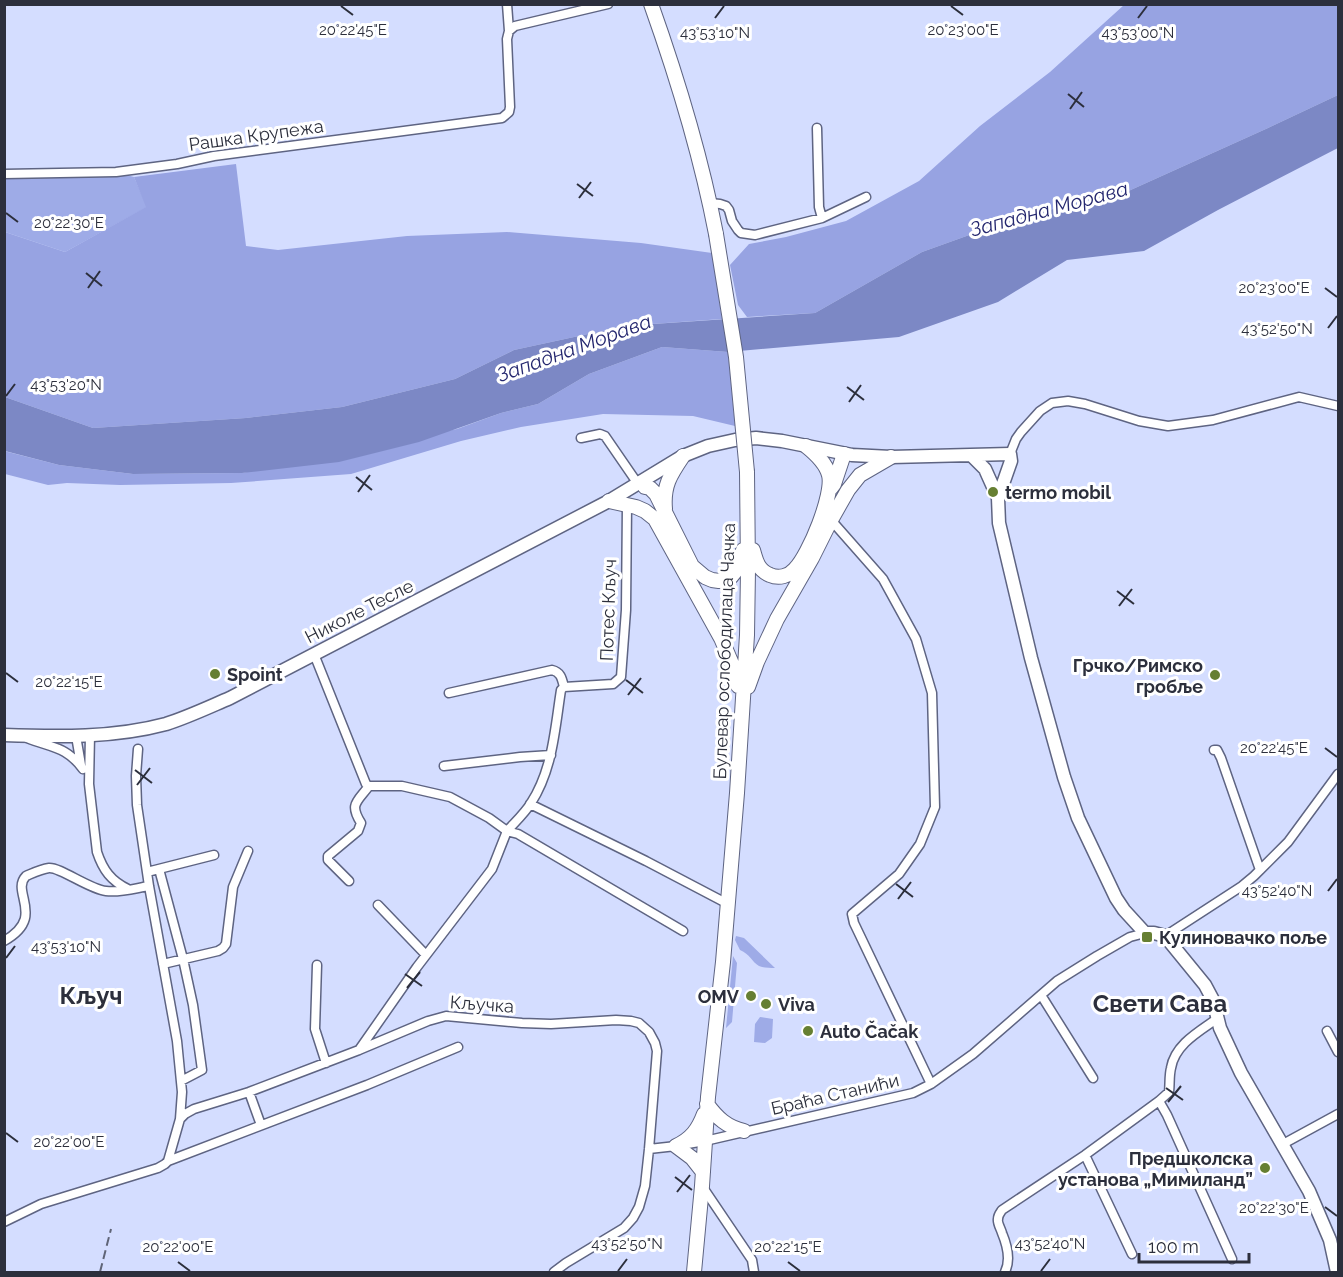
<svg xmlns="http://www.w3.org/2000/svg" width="1343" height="1277" viewBox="0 0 1343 1277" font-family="Raleway,sans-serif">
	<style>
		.green { fill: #9eabe7 }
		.forest { fill: #97a3e2 }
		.water { fill: #7c88c5 }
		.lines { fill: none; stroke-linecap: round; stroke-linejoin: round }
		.street-casing { stroke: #5e6482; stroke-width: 11 }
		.secondary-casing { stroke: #5e6482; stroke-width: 15 }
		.primary-casing { stroke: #5e6482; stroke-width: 16 }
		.street { stroke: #fff; stroke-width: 8 }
		.secondary { stroke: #fff; stroke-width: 12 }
		.primary { stroke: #fff; stroke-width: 14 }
		.rail { stroke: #5f6477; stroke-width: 2; stroke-dasharray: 9 4.5; stroke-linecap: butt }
		.primary-bridge-casing { stroke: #5e6482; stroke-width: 16; stroke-linecap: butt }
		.primary-bridge { stroke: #fff; stroke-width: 14 }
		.ticks { fill: none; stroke: #2c2f3c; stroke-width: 2 }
		.poi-dot { fill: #667f32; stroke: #fff; stroke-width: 2 }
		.labels { text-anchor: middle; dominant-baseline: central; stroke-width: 6; stroke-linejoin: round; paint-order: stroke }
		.street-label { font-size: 18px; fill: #2c2f3c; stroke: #fff }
		.poi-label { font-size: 18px; font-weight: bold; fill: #2c2f3c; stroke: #fff; text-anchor: start }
		.water-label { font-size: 20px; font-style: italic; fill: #24276f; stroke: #fff }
		.district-label { font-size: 24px; font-weight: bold; fill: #2c2f3c; stroke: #fff }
		.ticks-label { font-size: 15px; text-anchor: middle; fill: #2c2f3c; stroke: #fff; stroke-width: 6; stroke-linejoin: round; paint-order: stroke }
	</style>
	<rect width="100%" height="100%" fill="#d4ddff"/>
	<path class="green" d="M116,172L134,177L147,207L65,252L5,232L4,174Z
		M736,936L744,938L775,968C770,968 763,968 759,966C752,962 750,954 740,950L735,940Z
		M733,956L737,963L732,1022L726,1028Z
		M760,1017L773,1019L772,1038L765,1043L754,1042L755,1024Z"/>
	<path class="forest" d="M1124,5H1338V95L1268,128L1124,193L1022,216L922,252L815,313L747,317L738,305L730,265L749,244L786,237L846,221L919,181L980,126L1050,72Z
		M236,164L246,246L278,250L407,236L507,232L641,243L712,253L722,319L638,325L588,334L514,350L455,379L342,407L246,418L93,428L5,397V232L65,252L146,207L134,177Z
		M662,347L728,352L735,426L693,416L603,414L521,427L461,441L351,474L231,483L120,485L67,483L48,485L5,474L4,451L59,465L133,474L242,473L457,429L501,413L538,404L589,374Z"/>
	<path class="water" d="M1338,95V148L1334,150L1218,210L1144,251L1067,260L998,302L899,337L728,352L662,347L589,374L538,404L501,413L419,442L339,462L242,473L133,474L59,465L5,451V397L93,428L246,418L342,407L455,379L514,350L588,334L638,325L815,313L922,252L1022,216L1124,193L1268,128Z"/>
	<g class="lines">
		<g class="street-casing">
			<path id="street" d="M507,4L509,31
				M817,128L819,207L822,218
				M4,174L116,172L177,164L214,156L502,118L509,112L510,107L507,39L509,31L515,26L608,4
				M710,203L720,204L726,206L729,210L732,221L738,230L741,233L755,235L822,218L866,197
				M581,438L600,434L605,436L638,484
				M1010,454L1016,439L1021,432L1040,411L1052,403L1068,401L1085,404L1139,421L1168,426L1213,420L1299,397L1338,406
				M627,505L626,610L621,677L613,684L564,687L561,690C555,728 553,769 531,803C525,813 515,822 507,831L518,834L683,931
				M831,520L883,579L916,639L932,693L935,807L920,844L899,874L852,914L854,923L931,1084
				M314,654L366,784L369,786H402L450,797L489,818L507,831L492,869L417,967L359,1050
				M449,693L552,670C561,672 562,679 564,687
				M90,735L89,784L97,852C103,870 111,881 128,889
				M76,736L81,765
				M27,738C52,748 66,746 83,769
				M138,749L136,776L137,805L149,886L177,1041L182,1092L180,1119
				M1214,750H1217L1221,758L1260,870
				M444,766L520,757L551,755
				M530,804L646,861L728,904
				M159,869L183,959L193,1005L202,1070L181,1081
				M147,872L214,855
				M349,881L328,860V856L358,831L361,823C349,804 357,802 369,786
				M378,905L426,955
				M1165,936L1242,886L1254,876L1288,842L1338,774
				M4,941C47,917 10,892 26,876C33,873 41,869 49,868C60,867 89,889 106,891C120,893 136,888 149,886
				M163,964L218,951L223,948L226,944L233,887L248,851
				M317,965L315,1029L326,1063
				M1041,995L1093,1078
				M1327,1031L1338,1052
				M249,1092L261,1125
				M1159,1101L1167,1115L1232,1259
				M1283,1144L1338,1114
				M649,1149L676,1146L705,1141L913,1093L931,1084L973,1054L1057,981L1097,956L1130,937L1145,933
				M1085,1155L1132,1254
				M168,1161L367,1085L458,1047
				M702,1186L752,1260L754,1272
				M4,1222L41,1204L158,1168L165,1164L168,1161L180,1119L185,1114L194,1109L249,1092L359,1050L428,1021L446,1016L522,1023L551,1024L616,1020L631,1021L639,1023L649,1032L655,1043L657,1051L649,1149L645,1186L639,1207L633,1218L624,1228L566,1263L554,1272
				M1005,1272C1011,1260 1007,1245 1002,1233C1001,1229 997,1223 998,1219C998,1215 1000,1213 1002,1210L1085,1155L1159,1101L1169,1092C1170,1084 1169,1076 1171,1068C1175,1044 1200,1031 1218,1018"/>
		</g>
		<g class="secondary-casing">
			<path id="secondary" d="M971,455L985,469L998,498L999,523L1031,658L1064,777L1078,818L1116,898L1124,910L1145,933H1154L1165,936L1205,985L1213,1000L1220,1028L1241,1073L1309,1191L1330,1240L1337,1272
				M4,735C58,737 114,738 166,724C188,717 209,707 230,698L609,501L683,456L708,446L735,440L756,438L782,441L852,455L891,457L1010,454L1011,461L998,498"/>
		</g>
		<g class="primary-casing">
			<path id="primary" d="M651,4C678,80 701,156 716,234
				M645,487L650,488L656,494L692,566L705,577L712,580L719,581L731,577L739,567L743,550
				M831,488L834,484L844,454
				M609,501L636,507L645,511L655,519L721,638L735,671L738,686
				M665,509C663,486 670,475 683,456
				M753,550C756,561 758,570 770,575C779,579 789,576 795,569C809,555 834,494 829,475C826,463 816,454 806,446
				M748,687L757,662L777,619L812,558L831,520L848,490L860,475L891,457
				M707,1104C717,1118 727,1127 744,1131
				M676,1146C691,1139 698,1130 704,1114
				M676,1146L692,1158L703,1172
				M694,1272L702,1186L708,1097L723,962L737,793L747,635L748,570L747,472"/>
		</g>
		<use href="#street" class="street"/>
		<use href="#secondary" class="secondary"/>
		<use href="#primary" class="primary"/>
		<path class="rail" d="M100,1272L111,1229"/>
		<g class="primary-bridge-casing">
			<path id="primary-bridge" d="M716,234L736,357L747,472"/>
		</g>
		<use href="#primary-bridge" class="primary-bridge"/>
	</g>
	<path class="ticks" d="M341,6L353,15M951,6L963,15M715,18L724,6M1138,18L1147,6M1068,94L1084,107M1070,109L1082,92M577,184L593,196M579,198L591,182M6,213L18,222M86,273L102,286M88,288L100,271M1325,288L1337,297M1328,328L1337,316M847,387L864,400M6,396L15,384M849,402L861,385M356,477L372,490M358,492L370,475M1117,591L1134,604M1119,606L1132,589M6,673L18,682M626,680L643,693M628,695L641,678M1325,748L1337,757M135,770L152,783M137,785L150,768M896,884L913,897M1328,891L1337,879M898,899L911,882M6,958L15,946M405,974L422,986M407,988L420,972M1166,1088L1183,1100M1168,1102L1181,1086M6,1133L18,1142M675,1177L692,1190M677,1192L690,1175M1325,1207L1337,1216M178,1262L190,1271M788,1262L800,1271M618,1271L627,1259M1041,1271L1050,1259"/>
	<g class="poi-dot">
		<circle cx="993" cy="492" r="6"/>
		<circle cx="215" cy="674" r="6"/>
		<circle cx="1215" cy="675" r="6"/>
		<rect x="1141" y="931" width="12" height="12" rx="3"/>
		<circle cx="751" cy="996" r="6"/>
		<circle cx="766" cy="1004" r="6"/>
		<circle cx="808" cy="1031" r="6"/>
		<circle cx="1265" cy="1168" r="6"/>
	</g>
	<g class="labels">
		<g class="street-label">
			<text transform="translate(256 135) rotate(-8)">Рашка Крупежа</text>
			<text transform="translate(608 610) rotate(-88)">Потес Кључ</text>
			<text transform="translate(359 611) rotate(-27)">Николе Тесле</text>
			<text transform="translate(724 651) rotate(-88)">Булевар ослободилаца Чачка</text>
			<text transform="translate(482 1004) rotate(4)">Кључка</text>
			<text transform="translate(835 1094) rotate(-13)">Браћа Станићи</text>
		</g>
		<g class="poi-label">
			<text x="1005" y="492">termo mobil</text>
			<text x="1203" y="665" text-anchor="end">Грчко/Римско<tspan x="1203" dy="21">гробље</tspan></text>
			<text x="227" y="674">Spoint</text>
			<text x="1159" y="937">Кулиновачко поље</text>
			<text x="739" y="996" text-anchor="end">OMV</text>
			<text x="778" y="1004">Viva</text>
			<text x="820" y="1031">Auto Čačak</text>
			<text x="1253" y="1158" text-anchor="end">Предшколска<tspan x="1253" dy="21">установа „Мимиланд”</tspan></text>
		</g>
		<g class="water-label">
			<text transform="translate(1049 209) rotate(-15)">Западна Морава</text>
			<text transform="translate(574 348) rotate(-20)">Западна Морава</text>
		</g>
		<g class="district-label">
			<text x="91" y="995">Кључ</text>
			<text x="1160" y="1003">Свети Сава</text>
		</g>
	</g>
	<g class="ticks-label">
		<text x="353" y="35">20°22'45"E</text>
		<text x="963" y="35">20°23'00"E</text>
		<text x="715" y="38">43°53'10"N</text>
		<text x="1138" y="38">43°53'00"N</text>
		<text x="69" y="228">20°22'30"E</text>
		<text x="1274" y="293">20°23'00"E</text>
		<text x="1277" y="334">43°52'50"N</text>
		<text x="66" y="390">43°53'20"N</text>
		<text x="69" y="687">20°22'15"E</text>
		<text x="1274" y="753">20°22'45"E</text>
		<text x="1277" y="896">43°52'40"N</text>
		<text x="66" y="952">43°53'10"N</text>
		<text x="69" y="1147">20°22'00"E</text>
		<text x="1274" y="1213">20°22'30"E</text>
		<text x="627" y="1249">43°52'50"N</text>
		<text x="1050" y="1249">43°52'40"N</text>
		<text x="178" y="1252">20°22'00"E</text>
		<text x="788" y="1252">20°22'15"E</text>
	</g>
	<rect width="1343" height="1277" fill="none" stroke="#2c2f3c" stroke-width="12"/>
	<path d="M1139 1253v9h110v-9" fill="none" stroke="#2c2f3c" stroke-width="3"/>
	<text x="1148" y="1253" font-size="18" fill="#2c2f3c" stroke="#ffffff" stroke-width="4.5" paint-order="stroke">100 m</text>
</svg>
